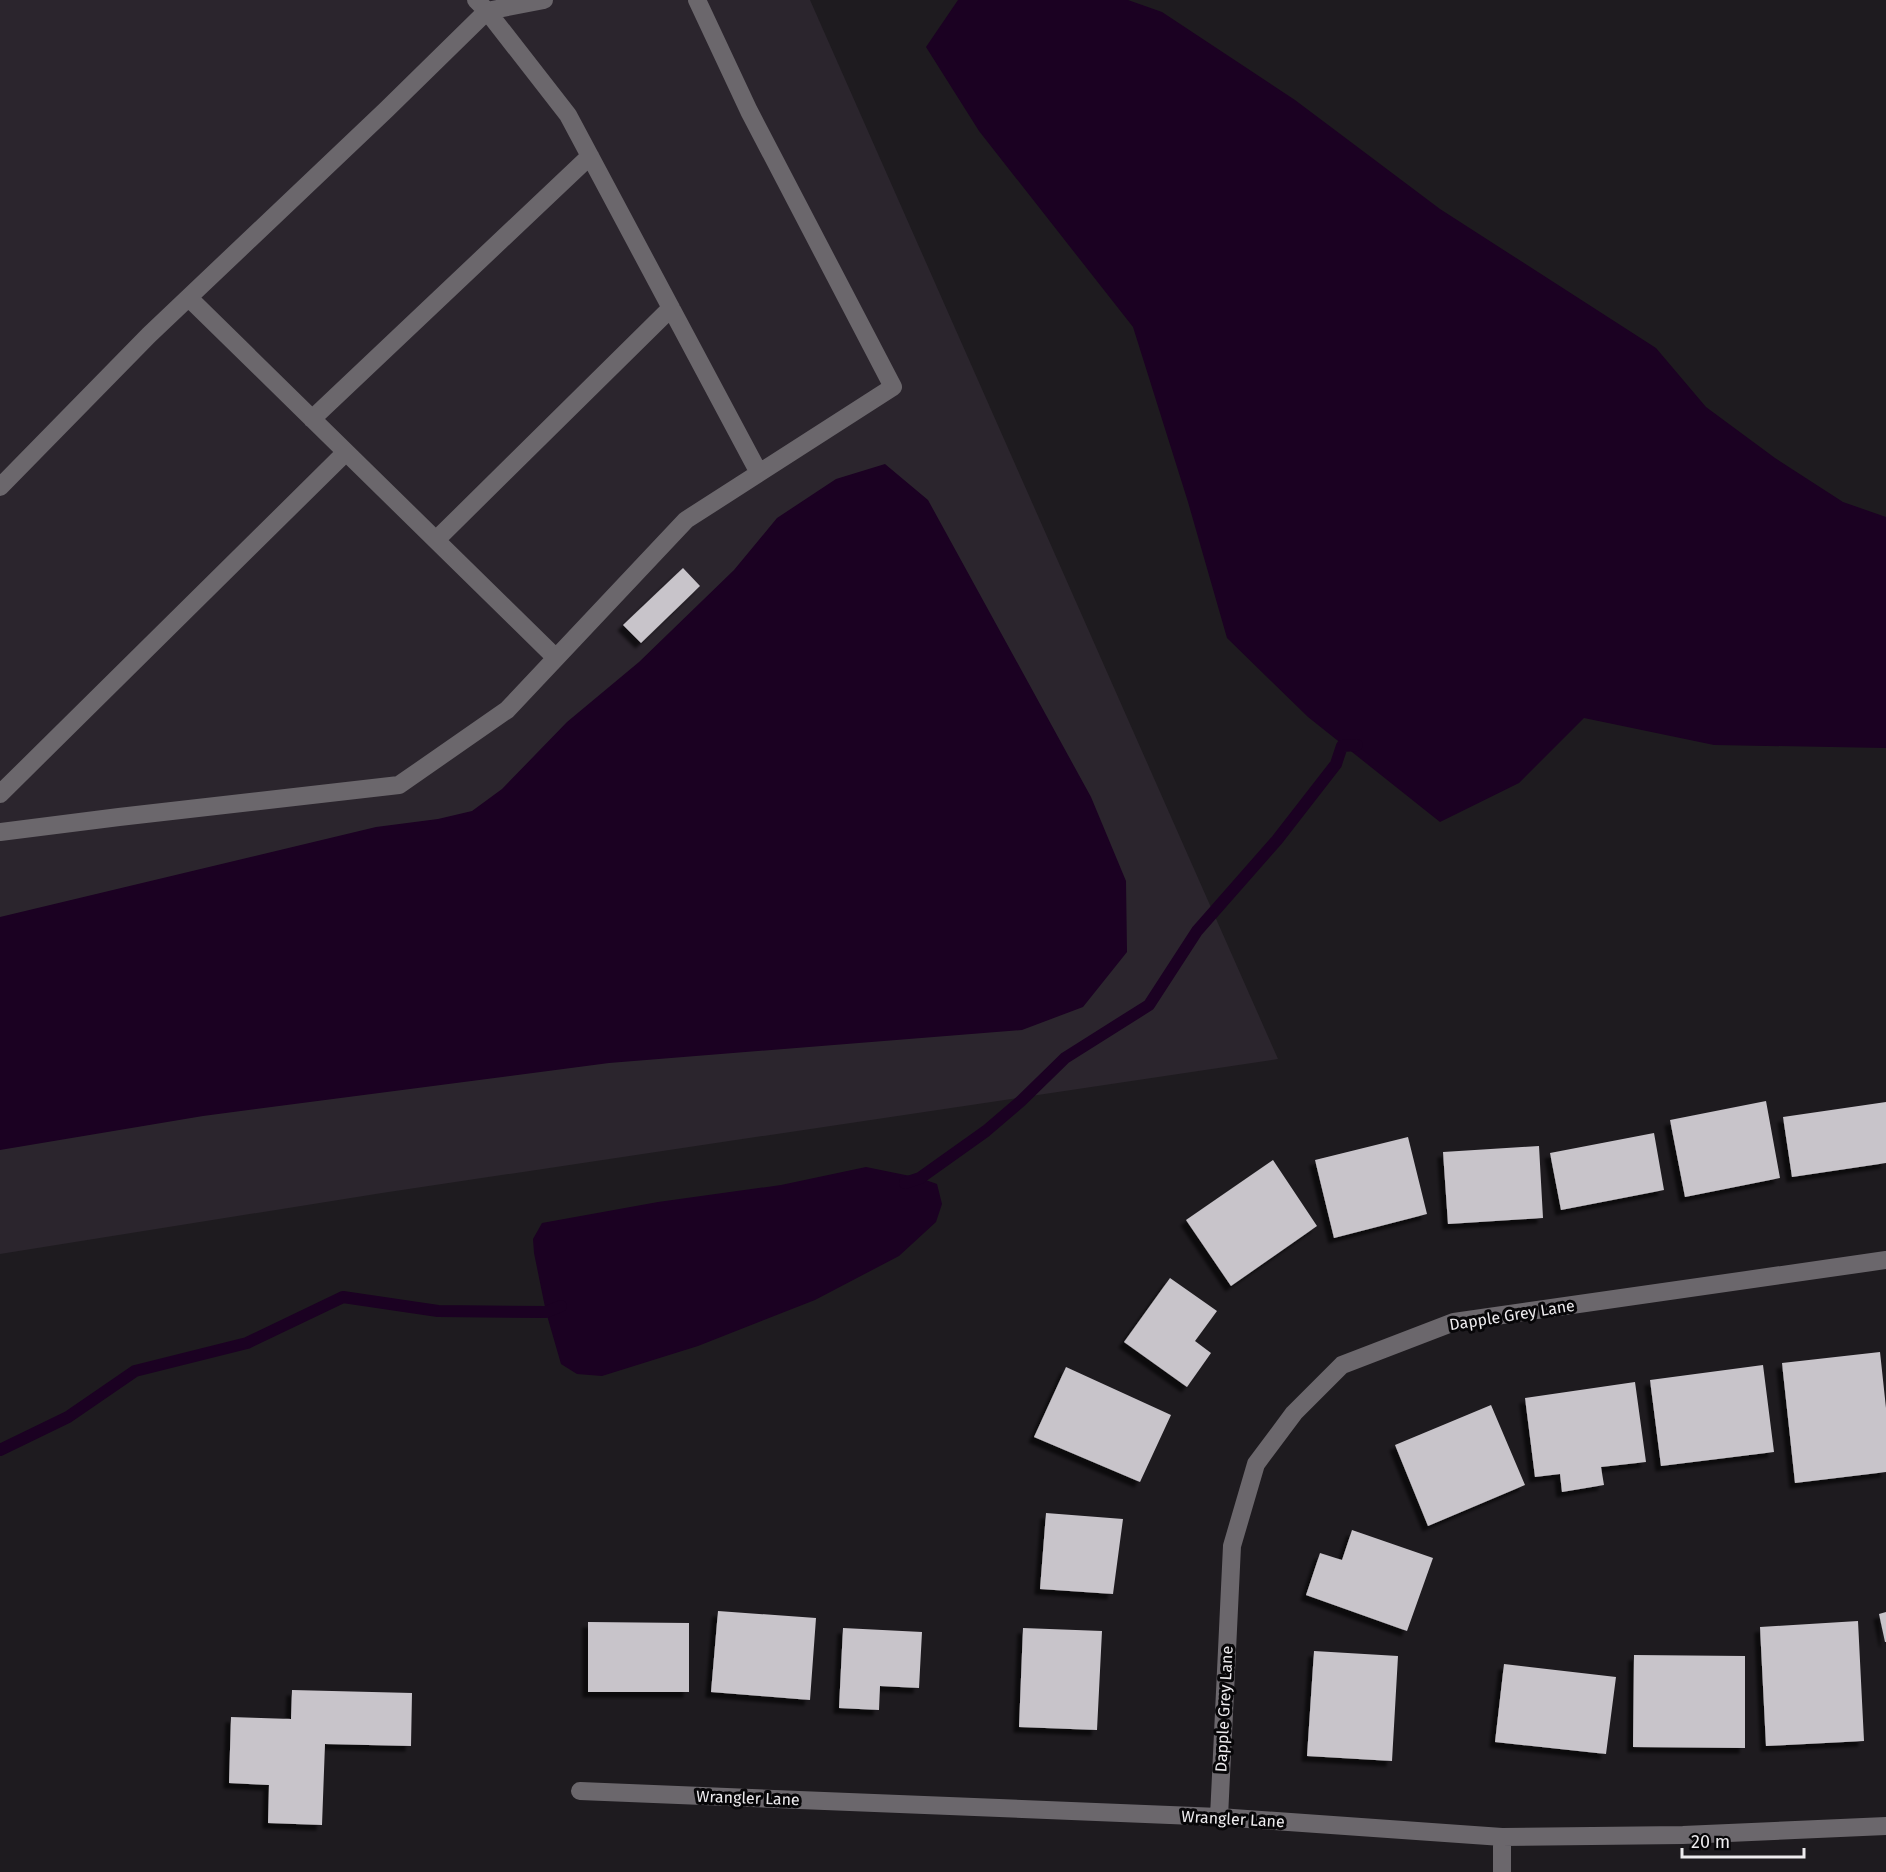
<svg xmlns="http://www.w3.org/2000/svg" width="1886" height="1872" viewBox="0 0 1886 1872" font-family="'Fira Sans',sans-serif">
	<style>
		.built { fill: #2b252d }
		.water { fill: #1b0122 }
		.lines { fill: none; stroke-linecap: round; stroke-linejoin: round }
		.stream { stroke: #1b0122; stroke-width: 12 }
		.building { fill: #c8c4ca; filter: url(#shadow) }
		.service { stroke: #6b676c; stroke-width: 18 }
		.minor { stroke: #6b676c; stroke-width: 18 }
		.labels { text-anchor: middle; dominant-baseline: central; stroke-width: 6; stroke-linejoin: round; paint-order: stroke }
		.street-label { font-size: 16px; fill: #edebee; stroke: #070608 }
	</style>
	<defs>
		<filter id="shadow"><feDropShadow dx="-5.5" dy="5.5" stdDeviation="1.5" flood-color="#0009"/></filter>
	</defs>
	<rect width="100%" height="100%" fill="#1e1b1f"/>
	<path class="built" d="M0,0H810L1278,1059L382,1193L0,1254Z"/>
	<path class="water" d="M958,0H1128L1162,12L1295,100L1440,209L1656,348L1706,407L1775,458L1843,502L1886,517V748L1714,745L1584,718L1519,783L1440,822L1308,717L1227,638L1188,502L1133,327L979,131L926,47Z
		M885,464L928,500L1091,797L1126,881L1127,952L1083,1007L1022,1030L609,1063L203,1116L0,1150V917L376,827L438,819L472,811L502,789L567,722L639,662L734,570L777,518L836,479Z
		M866,1167L920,1178L937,1184L942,1204L936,1222L899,1256L815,1300L698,1346L602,1376L577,1374L561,1364L546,1312L534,1253L533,1239L542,1223L658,1202L781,1185Z"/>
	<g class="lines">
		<path class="stream" d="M905,1183L920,1178L986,1131L1021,1101L1065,1058L1149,1005L1197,931L1277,840L1336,764L1342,746L1357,745
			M0,1450L68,1417L135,1371L247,1343L343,1297L438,1311L546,1312L561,1306"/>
	</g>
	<path class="building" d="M683,568L700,586L641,643L623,625Z
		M1766,1101L1780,1178L1685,1197L1670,1120Z
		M1886,1102V1163L1792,1177L1783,1117Z
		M1654,1133L1664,1190L1561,1210L1550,1153Z
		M1408,1137L1427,1214L1334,1238L1315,1160Z
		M1539,1146L1543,1218L1448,1224L1443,1152Z
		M1273,1160L1317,1226L1231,1286L1186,1220Z
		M1170,1278L1217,1311L1195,1341L1211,1353L1187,1387L1124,1342Z
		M1880,1352L1886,1408V1472L1795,1483L1782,1363Z
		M1763,1365L1774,1452L1661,1466L1650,1380Z
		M1066,1367L1171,1415L1140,1482L1034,1437Z
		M1635,1382L1646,1462L1601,1467L1604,1485L1562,1492L1560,1474L1535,1477L1525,1398Z
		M1491,1405L1525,1485L1428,1526L1395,1445Z
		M1046,1513L1123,1519L1113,1594L1040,1589Z
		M1352,1530L1433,1558L1407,1631L1306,1595L1320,1553L1342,1560Z
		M718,1611L816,1618L810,1700L711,1692Z
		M1886,1612V1642H1885L1879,1614Z
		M1858,1621L1864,1741L1766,1746L1760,1627Z
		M588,1622L689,1623V1692H588Z
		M843,1628L922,1632L919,1688L880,1686L879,1710L839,1708Z
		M1023,1628L1102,1631L1097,1730L1019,1727Z
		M1314,1651L1398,1656L1392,1761L1307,1756Z
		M1634,1655L1745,1656V1748L1633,1747Z
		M1504,1664L1616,1677L1606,1754L1495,1742Z
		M292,1690L412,1693L411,1746L325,1744L322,1825L268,1823L269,1785L229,1783L231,1717L291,1719Z"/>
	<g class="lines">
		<path class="service" d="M476,0L487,11L568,115L759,473
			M189,298L556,658
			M312,419L590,156
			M0,487L149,335L386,110L487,11L544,0
			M436,540L671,308
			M0,794L346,452
			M0,832L119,817L399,785L507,710L686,520L893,387L749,111L697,0"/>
		<path class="minor" d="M580,1791L1219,1817L1502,1837L1683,1835L1886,1826
			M1219,1817L1232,1546L1256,1464L1294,1413L1342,1365L1454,1322L1886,1260
			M1502,1837V1872"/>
	</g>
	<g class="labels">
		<g class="street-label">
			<text transform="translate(1512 1315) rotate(-9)">Dapple Grey Lane</text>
			<text transform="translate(1224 1709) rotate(-87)">Dapple Grey Lane</text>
			<text transform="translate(748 1798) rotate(2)">Wrangler Lane</text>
			<text transform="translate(1233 1819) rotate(3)">Wrangler Lane</text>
		</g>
	</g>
	<path d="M1682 1848v9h122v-9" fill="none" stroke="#edebee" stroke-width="3"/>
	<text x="1691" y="1848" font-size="18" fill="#edebee" stroke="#070608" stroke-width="4.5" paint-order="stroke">20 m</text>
</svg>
